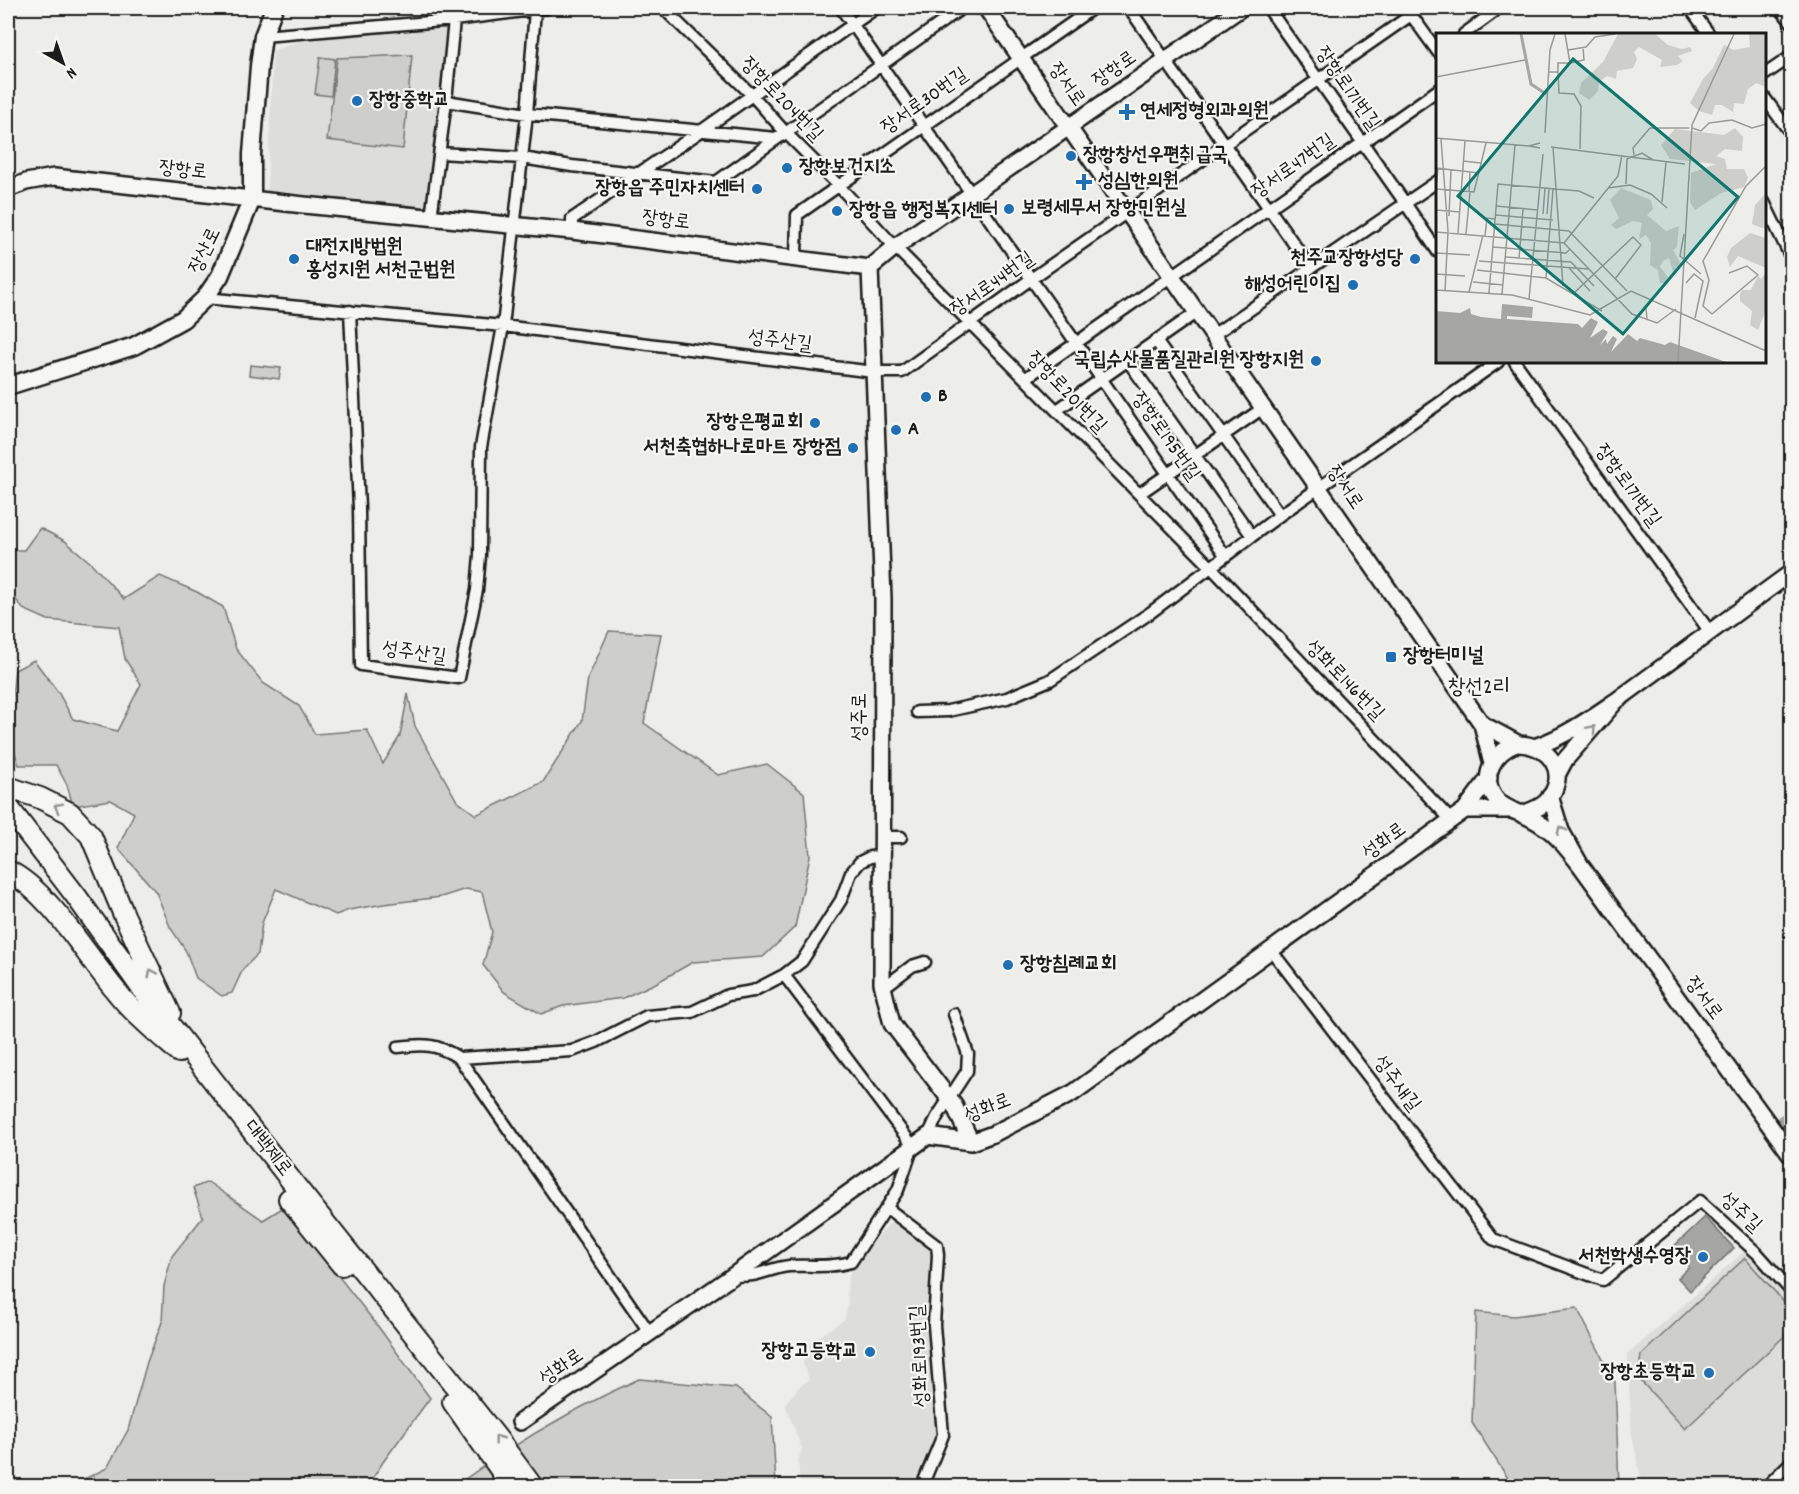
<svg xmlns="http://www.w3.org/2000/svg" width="1799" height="1494" viewBox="0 0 1799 1494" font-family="Dekko,'Poor Story',sans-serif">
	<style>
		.built { fill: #ddddda }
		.green { fill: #cececb; stroke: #757574; stroke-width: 1.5 }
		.water { fill: #a6a6a3; stroke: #6f6f6d; stroke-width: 1.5 }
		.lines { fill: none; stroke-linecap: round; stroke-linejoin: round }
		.river { stroke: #a6a6a3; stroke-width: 16 }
		.street-casing { stroke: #1c1c1c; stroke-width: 15 }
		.secondary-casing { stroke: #1c1c1c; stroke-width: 20 }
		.primary-casing { stroke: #1c1c1c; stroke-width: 21 }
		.highway-casing { stroke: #1c1c1c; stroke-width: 24 }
		.street { stroke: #f6f6f2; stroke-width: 10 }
		.secondary { stroke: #f6f6f2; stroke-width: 15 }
		.primary { stroke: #f6f6f2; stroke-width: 16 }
		.highway { stroke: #f6f6f2; stroke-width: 20 }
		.oneway { stroke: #949492 }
		.poi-dot { fill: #1f6fb2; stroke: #f6f6f2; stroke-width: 2 }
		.labels { text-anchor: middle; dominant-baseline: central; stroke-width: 4.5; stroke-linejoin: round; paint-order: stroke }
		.street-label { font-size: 20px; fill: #1c1c1c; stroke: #f6f6f2 }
		.poi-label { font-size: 20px; font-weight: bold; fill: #1c1c1c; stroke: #f6f6f2; text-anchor: start }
		.quarter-label { font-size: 22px; fill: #1c1c1c; stroke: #f6f6f2 }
		.inset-river { fill: none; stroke: #a6a6a3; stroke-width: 3 }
		.inset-road { fill: none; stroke: #999997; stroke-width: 1.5 }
		.view { fill: #0f766e; fill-opacity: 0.15; stroke: #0f766e; stroke-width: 3 }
		.inset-edge { fill: none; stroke: #1c1c1c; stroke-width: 3 }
	</style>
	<rect width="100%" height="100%" fill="#edede9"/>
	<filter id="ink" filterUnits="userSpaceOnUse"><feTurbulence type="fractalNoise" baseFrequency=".0167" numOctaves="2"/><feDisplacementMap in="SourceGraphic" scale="12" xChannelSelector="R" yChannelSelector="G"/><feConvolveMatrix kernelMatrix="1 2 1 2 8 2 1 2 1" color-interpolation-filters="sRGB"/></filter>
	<g filter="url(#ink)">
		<path class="built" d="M452,24L429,207L267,191L273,51L312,36Z
			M893,1219L934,1249L938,1431L922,1479L917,1486H800L798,1461L802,1449L785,1404L799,1387L809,1380L803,1363L811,1342L845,1319L848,1304L847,1283L851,1270Z
			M1746,1250L1759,1261L1791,1299V1453L1776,1468L1761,1486H1643L1632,1435L1627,1355Z"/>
		<path class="green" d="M412,55L403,149L327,140L337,58Z
			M320,57L335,59L331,96L315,94Z
			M250,365L281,368L279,379L249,375Z
			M40,528L65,541L92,564L124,599L160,576L197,592L223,607L236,649L263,683L299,706L315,734L367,730L383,764L400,736L408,694L415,726L457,801L476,815L543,782L582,721L588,678L609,631L661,634L644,723L718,775L767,764L804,793L810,856L795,927L763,957L693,962L656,983L623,998L563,1006L541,1014L504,992L483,965L492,932L482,892L466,889L441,897L384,904L349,910L336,915L276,889L262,923L258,954L243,969L232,993L222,996L196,978L186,951L170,927L156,892L118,848L134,813L111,800L73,806L67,785L56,765H19L8,733L15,670L34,660L58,692L73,719L117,731L141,684L125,659L119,627L48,620L23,609L8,589V554L11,550H24Z
			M208,1182L263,1220L284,1207L377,1325L430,1398L383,1462L368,1486H70L107,1468L128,1430L147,1362L162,1322L164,1286L172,1256L203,1217L193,1188Z
			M1745,1258L1791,1310V1330L1685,1429L1638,1378L1641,1355Z
			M1577,1308L1615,1382L1619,1486H1513L1472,1423L1476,1312L1514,1316Z
			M639,1379L736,1388L772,1417L776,1486H455C512,1445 574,1408 639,1379Z"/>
		<path class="water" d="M1705,1217L1734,1248L1690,1291L1678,1278L1689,1267L1672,1248Z"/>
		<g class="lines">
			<path class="river" d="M1784,1122L1792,1121"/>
			<g class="street-casing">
				<path id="street" d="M663,8L752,95L785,132L838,185L895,247L1210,566L1451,820
					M841,8L1225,555
					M1129,8L1310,267
					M1268,8L1405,203L1438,252
					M1406,8L1438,52
					M1690,8L1709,34
					M1780,8L1792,23
					M1464,34L1494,12L1491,8
					M263,36L454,20L547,8
					M1764,75L1792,56
					M1764,97L1792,135
					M446,101L527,114L776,138
					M440,153L522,158L572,166L716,182L962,8
					M1764,202L1792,260
					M431,218L446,101L454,20
					M572,231V219L701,131L876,8
					M796,258L797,215L1093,8
					M205,298L503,326L874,372H902L1031,279L1411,15
					M350,311L359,508L361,665L459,678L477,590L480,555L481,447L503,326L527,114L535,10
					M1213,335L1438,181
					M1156,341L1280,515
					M1128,361L1252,536
					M1515,362L1710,632
					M1026,378L1438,90
					M1057,410L1197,312
					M1139,494L1263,408
					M917,712L948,711L1007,698L1050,680L1150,613L1280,515L1498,362
					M882,837H901
					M1271,950L1493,1239L1603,1280L1700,1201L1758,1254L1792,1292
					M883,988L912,966L925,962
					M398,1047C423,1044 436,1043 459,1058L572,1051L596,1042L647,1016L692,1012L728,995L753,991L784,975L802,961L841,900L851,873L860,862L870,857L882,856
					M459,1058L650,1333
					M928,1136L937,1117L967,1071L968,1054L954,1014
					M887,1208L937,1246L938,1255L934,1325L943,1435L922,1486
					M734,1275C755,1279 769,1268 789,1266C810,1265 831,1268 851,1262L898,1190L913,1146L784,975
					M1767,1486L1792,1461"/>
			</g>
			<g class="secondary-casing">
				<path id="secondary" d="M986,8L1482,724
					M8,189L26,182L54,177L304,205L572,231L870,268L895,247L1241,8
					M870,268L883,599L882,983L892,1024L954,1105L971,1142
					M1616,701L1792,572
					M1516,744C1549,743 1571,773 1547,801C1541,808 1530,811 1522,814C1512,810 1500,806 1494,796C1480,775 1495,752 1516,744Z
					M1537,746C1566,736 1591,718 1616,701L1565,760L1557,775
					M1492,764L1482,724L1519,744
					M1489,778L1465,810H1512
					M1522,814C1552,827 1561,841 1581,866L1561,831L1550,796
					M1581,866L1792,1156
					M520,1422L734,1275L928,1136L971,1142L993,1134L1073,1093L1465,810"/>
			</g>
			<g class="primary-casing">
				<path id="primary" d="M8,386L134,346L183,319L205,298L220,276L252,199V154L259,66L263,36L274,8"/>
			</g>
			<g class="highway-casing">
				<path id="highway" d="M8,787L40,798L70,813L91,836L124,915L170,1013
					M8,807L76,896L148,997L297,1188L496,1437L532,1486
					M8,871C55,895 91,966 128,1005C144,1022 162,1037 179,1052
					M289,1199L342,1265
					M453,1402L512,1486"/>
			</g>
			<use href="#street" class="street"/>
			<use href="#secondary" class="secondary"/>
			<use href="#primary" class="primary"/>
			<use href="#highway" class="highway"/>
		</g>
		<defs><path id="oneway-chevron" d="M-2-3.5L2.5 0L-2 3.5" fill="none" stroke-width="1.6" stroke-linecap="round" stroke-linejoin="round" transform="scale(1.5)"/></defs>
		<g class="oneway">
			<use href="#oneway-chevron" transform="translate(1592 729) rotate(-49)"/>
			<use href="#oneway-chevron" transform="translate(58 807) rotate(-153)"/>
			<use href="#oneway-chevron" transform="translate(1561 830) rotate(-115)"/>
			<use href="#oneway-chevron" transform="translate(152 973) rotate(-115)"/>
			<use href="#oneway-chevron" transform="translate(498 1439) rotate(-127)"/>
		</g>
	</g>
	<g class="poi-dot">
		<circle cx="357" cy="101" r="6"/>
		<path d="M1124 103h6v6h6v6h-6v6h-6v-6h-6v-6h6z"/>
		<circle cx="1071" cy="156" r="6"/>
		<circle cx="787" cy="168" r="6"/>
		<path d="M1081 173h6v6h6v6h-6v6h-6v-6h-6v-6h6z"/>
		<circle cx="757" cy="189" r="6"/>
		<circle cx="1009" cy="209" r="6"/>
		<circle cx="837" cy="211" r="6"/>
		<circle cx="294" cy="259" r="6"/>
		<circle cx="1415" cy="259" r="6"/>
		<circle cx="1353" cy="285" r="6"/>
		<circle cx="1316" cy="361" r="6"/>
		<circle cx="926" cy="397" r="6"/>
		<circle cx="815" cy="423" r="6"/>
		<circle cx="896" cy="430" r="6"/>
		<circle cx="853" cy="448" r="6"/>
		<rect x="1385" y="651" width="12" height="12" rx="3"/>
		<circle cx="1008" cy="965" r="6"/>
		<circle cx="1703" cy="1257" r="6"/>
		<circle cx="870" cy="1352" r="6"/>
		<circle cx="1709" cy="1373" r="6"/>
	</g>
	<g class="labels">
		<g class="street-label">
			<text transform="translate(1115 70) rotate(-35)">장항로</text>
			<text transform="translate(1066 85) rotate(55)">장서로</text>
			<text transform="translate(1347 89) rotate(55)">장항로171번길</text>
			<text transform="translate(781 100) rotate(46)">장항로204번길</text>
			<text transform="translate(925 102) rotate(-35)">장서로30번길</text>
			<text transform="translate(1294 167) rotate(-35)">장서로47번길</text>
			<text transform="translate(183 171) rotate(6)">장항로</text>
			<text transform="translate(666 221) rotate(7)">장항로</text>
			<text transform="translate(206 251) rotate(-64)">장산로</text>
			<text transform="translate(993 285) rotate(-35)">장서로44번길</text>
			<text transform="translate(780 342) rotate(7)">성주산길</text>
			<text transform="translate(1066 393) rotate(46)">장항로201번길</text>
			<text transform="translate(1165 437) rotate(55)">장항로195번길</text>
			<text transform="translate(1627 486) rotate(54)">장항로171번길</text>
			<text transform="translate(1344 488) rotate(56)">장서로</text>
			<text transform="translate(414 654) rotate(8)">성주산길</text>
			<text transform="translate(1344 681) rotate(46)">성화로146번길</text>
			<text transform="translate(861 717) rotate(-90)">성주로</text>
			<text transform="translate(1385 842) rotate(-36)">성화로</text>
			<text transform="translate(1703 999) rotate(54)">장서로</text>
			<text transform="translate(1396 1084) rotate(53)">성주새길</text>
			<text transform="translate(988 1109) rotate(-21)">성화로</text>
			<text transform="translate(267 1149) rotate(52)">대백제로</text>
			<text transform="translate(1740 1213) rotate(43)">성주길</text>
			<text transform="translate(921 1356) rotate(-93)">성화로193번길</text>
			<text transform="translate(562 1368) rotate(-35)">성화로</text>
		</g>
		<g class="poi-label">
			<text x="369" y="101">장항중학교</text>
			<text x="1140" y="112">연세정형외과의원</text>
			<text x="1083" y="156">장항창선우편취급국</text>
			<text x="799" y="168">장항보건지소</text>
			<text x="1098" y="182">성심한의원</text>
			<text x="745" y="189" text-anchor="end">장항읍 주민자치센터</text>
			<text x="1021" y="209">보령세무서 장항민원실</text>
			<text x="849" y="211">장항읍 행정복지센터</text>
			<text x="306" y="248">대전지방법원<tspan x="306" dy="23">홍성지원 서천군법원</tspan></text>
			<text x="1403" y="259" text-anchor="end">천주교장항성당</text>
			<text x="1341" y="285" text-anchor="end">해성어린이집</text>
			<text x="1304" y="361" text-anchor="end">국립수산물품질관리원 장항지원</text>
			<text x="938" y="397">B</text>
			<text x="803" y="423" text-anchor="end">장항은평교회</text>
			<text x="908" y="430">A</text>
			<text x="841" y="448" text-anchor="end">서천축협하나로마트 장항점</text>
			<text x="1403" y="657">장항터미널</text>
			<text x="1020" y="965">장항침례교회</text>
			<text x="1691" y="1257" text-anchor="end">서천학생수영장</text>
			<text x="858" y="1352" text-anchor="end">장항고등학교</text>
			<text x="1697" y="1373" text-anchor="end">장항초등학교</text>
		</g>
		<g class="quarter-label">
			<text x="1479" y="688">창선2리</text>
		</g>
	</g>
	<g transform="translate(1436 33)">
		<rect width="330" height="330" fill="#edede9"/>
		<path d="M182,1H219L232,12L246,16L254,14L256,18L242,23L247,28L241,32L224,34L226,27L203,14L198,19L201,26L197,35L181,38L180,46L171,43L163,49L162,58L153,67L143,60L145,50L167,29ZM313,1H330V54L320,50L312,56L308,71L298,70L297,79L286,72H279L276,82L263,78L254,70L267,46L277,35L288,12L298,17L314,14ZM299,95L307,104L306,118L289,116L280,123L289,126L291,136H308L312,145L308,154L285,160L259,177L254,169L255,140L280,131L234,126L225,112L239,96L288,102ZM185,155L215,167L217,176L211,182L230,198L243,193L241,214L237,217L244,230L237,239L233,225L227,228L224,234L232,244L230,250H224L222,237L214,232L215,210L210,202L203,206L206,190L197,188L180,196L175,192L183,185L174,167ZM330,160V195H326L316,191L319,172ZM314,200L330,205V235L302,223L294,234L291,224L295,215ZM330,240V277L322,297L314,292L316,278L304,268V261L306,257H315L322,243L325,246Z" fill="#cececb"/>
		<path d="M66,271L97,274L96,285L71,283V286L142,291L146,295L155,285L162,289L154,305L167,296L172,299L164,312L170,306L171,311L177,303L181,306L175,319L192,301L201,308L204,305L229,312L234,309L290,329H0V278L24,280L34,275L35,281L45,284L65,286Z" fill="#a6a6a3"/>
		<path class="inset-river" d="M85,1L95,51L110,61"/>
		<path class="inset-road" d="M132,17L150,14L159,4L179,1M134,30L148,27L147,14M113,39H122L123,60L138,61L145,73L144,116M122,39V30H134L129,1M0,44L89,27M256,95L265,98L273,90L296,87L316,95L330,91M109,100L114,17L119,1M0,105L93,113M5,106L12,198L9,258M115,114L249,131M117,114L127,253M104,115L93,113L104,110M198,122L197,115L214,95H253M27,128L45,130M0,135L43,140M190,151L191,126L206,120L217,127M172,155L194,152L215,161L231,175M0,156L38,159L50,110M0,156L2,135M33,159L34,139M226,169L230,129M60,173L102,177M0,177L24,179M107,181L109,155M111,181L113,156M60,182L117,187M13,183L15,137M59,191L133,198L191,258M0,199L128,210L196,281L221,290L240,276M22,200L29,108M30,201L34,159M248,201L244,223L265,241M49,203L51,185L59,186M128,210L182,143L186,122M57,214L130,220L134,216M0,220L34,222M70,224L135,229L158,253M83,226L87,176M43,228L152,236M133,235L154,258M41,237L110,245L166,278M0,241L29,243M110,245L117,156M37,249L67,252M250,250L258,241L267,248L259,285M0,257L76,262L154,282L195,258L330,318M33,259L47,202M139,259L197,204L205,212L179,246M53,260L62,151L143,158L158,165M66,261L79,112M93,266L107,121M276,281L267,273L273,247L267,228L310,153L330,133M276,281L322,242L311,233L293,240M211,287L210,275L216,265M242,329L256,92L298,1"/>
		<path class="view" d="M137,26L302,164L187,301L22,163Z"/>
		<rect width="330" height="330" class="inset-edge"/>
	</g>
	<rect width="1799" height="1494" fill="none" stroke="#f6f6f2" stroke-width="30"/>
	<rect x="15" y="15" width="1769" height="1464" fill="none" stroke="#1c1c1c" stroke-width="2" filter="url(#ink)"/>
	<g transform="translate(63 63) rotate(140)" stroke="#f6f6f2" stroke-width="4.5" paint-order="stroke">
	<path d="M0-4.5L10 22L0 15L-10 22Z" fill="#1c1c1c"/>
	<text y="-9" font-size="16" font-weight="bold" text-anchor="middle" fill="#1c1c1c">N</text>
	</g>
</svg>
